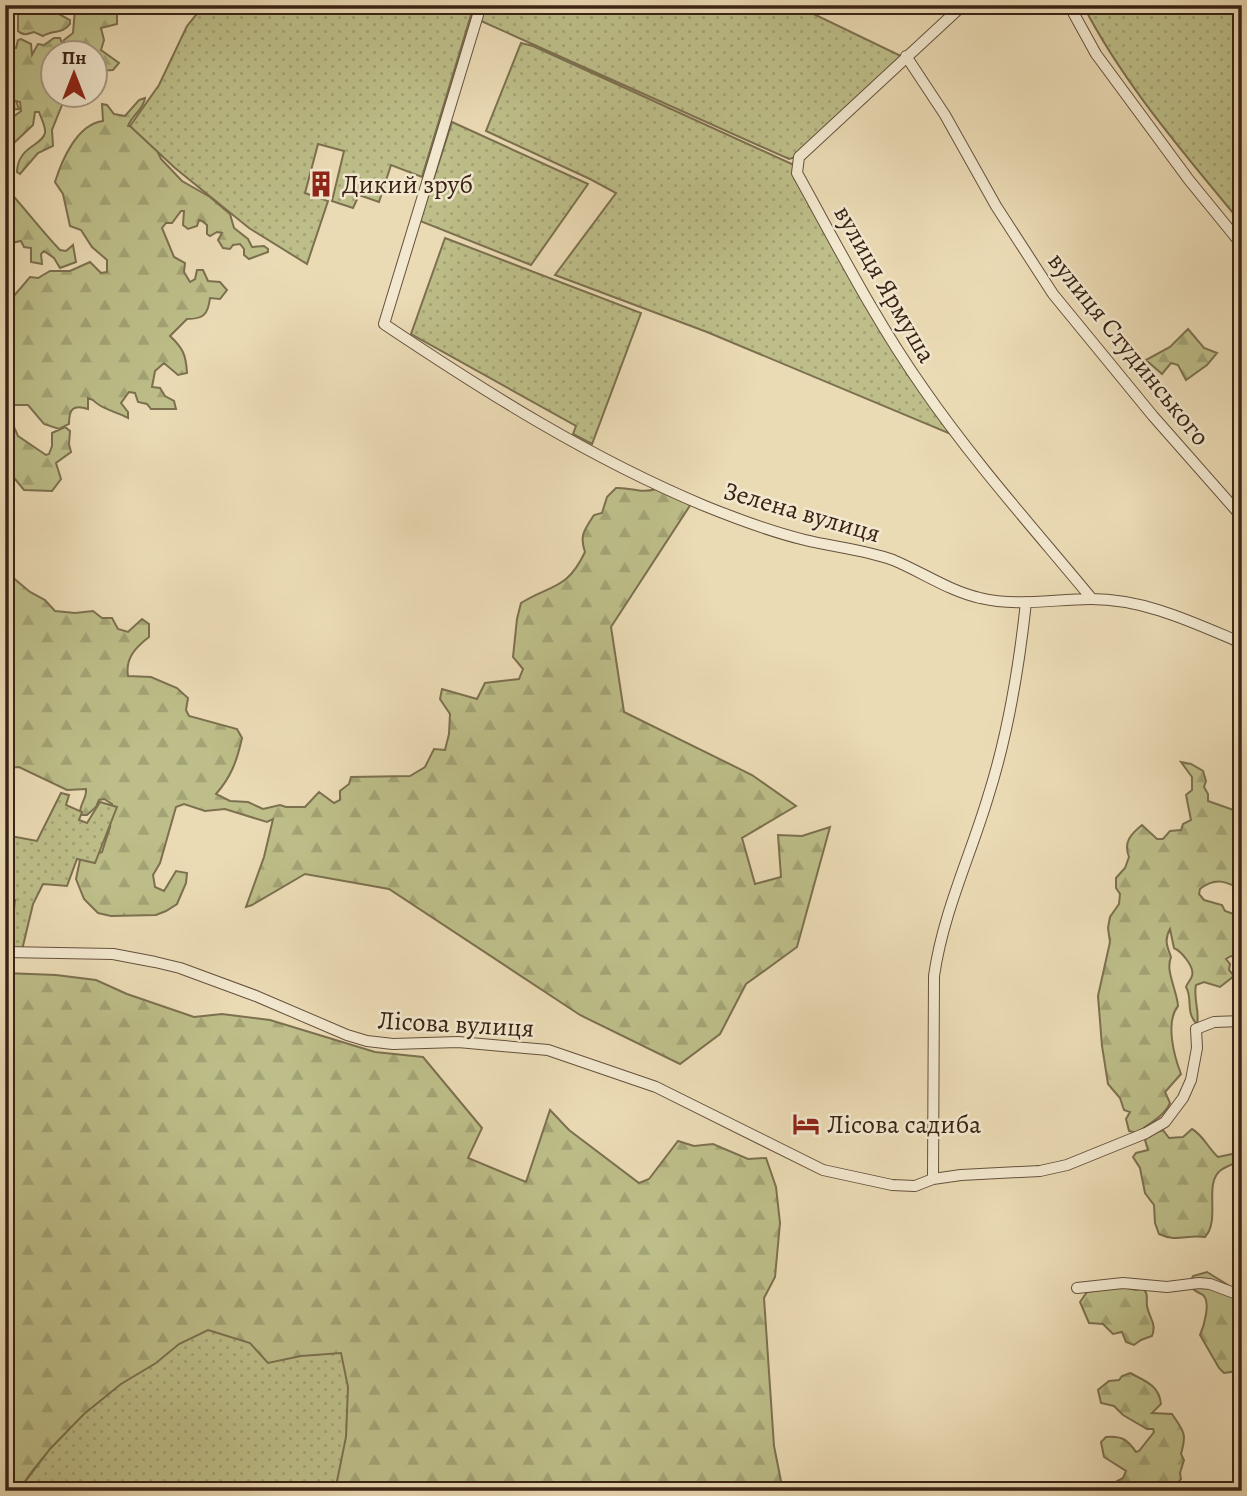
<svg xmlns="http://www.w3.org/2000/svg" width="1247" height="1496" viewBox="0 0 1247 1496" font-family="Alegreya,serif">
	<style>
		.forest { fill: url(#forest-firs); stroke: #7c704f; stroke-width: 2; fill-rule: evenodd }
		.garden { fill: url(#garden-dots); stroke: #7c704f; stroke-width: 2 }
		.lines { fill: none; stroke-linecap: round; stroke-linejoin: round }
		.minor-casing { stroke: #66513d; stroke-width: 12 }
		.minor { stroke: #f2e8cf; stroke-width: 10 }
		.labels { text-anchor: middle; dominant-baseline: central; stroke-width: 5; stroke-linejoin: round; paint-order: stroke }
		.poi-label { font-size: 26px; fill: #3a2315; stroke: #f2e8cf; text-anchor: start }
		.street-label { font-size: 26px; fill: #3a2315; stroke: #f2e8cf }
	</style>
	<defs>
		<pattern id="forest-firs" width="22" height="20" patternUnits="userSpaceOnUse" patternTransform="scale(1.75)"><rect width="22" height="20" fill="#bdbe89"/><path d="M5 1l3.5 6h-7zM16 11l3.5 6h-7z" fill="#a3a375"/></pattern>
		<pattern id="garden-dots" width="8" height="8" patternUnits="userSpaceOnUse" patternTransform="scale(1.75)"><rect width="8" height="8" fill="#bdbe89"/><path d="M2 2h.1M6 6h.1" fill="none" stroke="#a3a375" stroke-width="1.8" stroke-linecap="round"/></pattern>
	</defs>
	<rect width="100%" height="100%" fill="#ebdbb5"/>
	<filter id="stains"><feTurbulence type="fractalNoise" baseFrequency=".00286" numOctaves="4"/><feColorMatrix values="0 0 0 0 .2 0 0 0 0 .09 0 0 0 0 .02 0 0 0 .5 -.17"/></filter>
	<radialGradient id="worn" r=".72"><stop offset=".6" stop-color="#630" stop-opacity="0"/><stop offset="1" stop-color="#630" stop-opacity=".3"/></radialGradient>
	<path class="forest" d="M30,5H59L56,10L57,13L70,20V24C63,34 52,30 43,36L34,32C28,34 23,36 18,31V13L29,11Z
		M79,5H120L117,7V24L101,28L104,40L101,50L119,63L113,70L98,71L102,64L97,60L95,62L94,52H52V94L86,95L81,101L62,105L52,130L53,146L38,153L20,174L17,172C18,146 42,146 45,133C46,127 41,118 39,112H35L33,125L15,142L5,156V123L21,111L20,102L16,101L19,109L5,110V51L8,47L16,48L18,40L21,39L31,44L32,55L38,44L44,45L54,38H60L63,45L64,40L73,33L75,9Z
		M145,98C144,109 132,115 128,126L137,127L153,142L161,159L182,181L210,197L230,214L234,228L248,239L252,247L264,246L268,249V252L249,259L244,255V249L240,244L233,245L230,249L223,248L218,240L222,233L217,232L210,236L207,234V225L202,221L199,220L197,226L188,229L183,225L184,211H181L172,223H166L162,228L174,257L185,263L184,272L190,282L195,279L197,270H203L208,281L220,282L227,290L220,299L210,298C208,315 203,319 187,319L170,336C183,348 186,355 187,373L178,375L164,363L155,371L152,387L160,388L165,396L174,401L176,409H151L147,404L138,402L135,393L129,392L121,403L128,412V418C118,412 100,409 93,400L88,398V409C73,404 69,409 69,424L59,429L44,424L28,405H7L5,408V307L12,305L13,297L30,277L38,278L50,271H70L90,262L101,273L107,272V260L92,247L81,230L70,226L63,194L55,182C62,160 77,124 103,121L102,104L107,105L114,114L125,116L139,100Z
		M5,187C24,207 40,229 60,250L66,251L73,245L76,262L60,268L54,258L44,251L41,254L42,264L31,262V248L24,247L21,241L11,243L9,239L13,220L5,212Z
		M1188,329L1204,348L1217,353L1207,365L1186,380L1178,365L1171,363L1162,374L1146,360L1170,347Z
		M5,412L10,418L18,436L46,455L49,454L52,446V433L65,427L70,431L69,444L71,452L56,463L61,479L52,491L24,490L15,479L5,493Z
		M616,488C632,487 640,494 656,489L691,504L611,627L624,712L752,775L796,806L742,838L755,884L781,877L778,835L802,836L830,827L797,947L746,984L720,1034L680,1064L580,1015L389,889L305,874L252,905L246,907L264,857L273,819L267,822L225,809L205,811L184,804L176,807L160,863L153,875L155,887L164,891L176,871L187,873L186,883L177,904L166,911L156,915L111,916L98,913L84,899L76,879L80,860L102,852L110,827L112,804L104,799L99,800L96,807L87,815H80C79,804 87,799 86,789L67,790L19,767L5,768V571L30,592L45,600L55,611L75,613L93,611L102,618H112L118,629L128,632L142,619L149,624V637C136,647 125,658 128,676L151,677L177,688L188,698L186,710L189,716L237,729L242,738C237,761 231,777 216,794L230,801L248,802L263,809L280,805L286,807H305L319,792L334,803L340,800V791L349,784L351,777L410,776L425,767L434,749L445,750L449,734L450,714L440,699L442,689L477,699L485,683L519,679L523,669L513,657L517,619L521,603C552,584 567,590 585,552C579,535 585,529 594,515L602,513L607,497Z
		M1181,762L1191,764L1203,771L1206,781L1204,787L1208,794V801L1242,813V890C1226,881 1215,877 1200,889L1199,894L1204,900L1222,905L1225,911L1242,917V959L1231,956L1226,959L1230,964L1229,970L1234,976L1220,987L1204,982L1196,985C1193,998 1200,1012 1197,1024C1185,1013 1193,998 1186,987C1187,983 1191,980 1192,976C1195,967 1181,951 1174,948L1170,929C1164,940 1167,946 1171,957C1165,971 1177,990 1178,1006C1165,1022 1174,1056 1181,1074L1165,1092L1170,1103C1164,1117 1148,1124 1137,1133L1129,1131L1126,1119L1130,1112L1124,1110L1120,1098L1108,1084L1102,1046L1098,996L1110,942L1108,928L1110,917L1119,904L1120,894L1116,888V878L1125,868L1129,857C1123,842 1131,834 1142,825L1157,839H1163L1170,831L1181,830L1183,824L1191,820L1186,795L1192,790V777Z
		M5,973L56,975L96,980L127,994L194,1017L222,1014L270,1020L375,1052L423,1057L482,1128L468,1158L526,1182L550,1110L569,1130L639,1183L649,1179L678,1141L694,1146L713,1144L748,1159L766,1158L776,1187L780,1223L775,1277L764,1298L774,1446L783,1491H5ZM122,1384L21,1487C48,1446 84,1414 122,1384Z
		M1192,1129C1203,1135 1208,1148 1218,1157L1242,1152V1161C1235,1163 1227,1166 1221,1170C1203,1183 1221,1220 1205,1237C1186,1234 1178,1243 1159,1234L1155,1223L1154,1205L1145,1193L1140,1168L1133,1157L1136,1153L1148,1150L1145,1140L1153,1132L1163,1130L1169,1138L1183,1137Z
		M1207,1272L1231,1287L1242,1302V1365L1231,1372L1224,1373L1219,1368L1200,1335C1204,1326 1211,1302 1203,1295C1200,1293 1196,1292 1193,1289L1190,1282L1193,1276Z
		M1123,1287L1136,1290L1143,1288C1149,1295 1146,1298 1147,1306C1149,1318 1157,1323 1152,1336L1141,1340L1134,1345L1126,1342L1122,1332L1113,1334L1103,1324L1089,1323L1080,1302L1087,1292Z
		M1130,1373C1145,1381 1159,1385 1161,1404L1152,1413L1172,1414C1184,1432 1187,1433 1181,1454L1184,1460L1180,1473L1181,1479L1176,1485L1175,1491H1120L1113,1489L1112,1484L1123,1478L1126,1471L1104,1457L1101,1442L1106,1437C1122,1436 1127,1439 1136,1452L1139,1451L1154,1432L1153,1429H1147L1123,1415L1114,1406L1101,1403L1098,1390L1109,1381L1119,1380L1122,1376Z"/>
	<path class="garden" d="M204,5H474L422,177L391,165L379,202L359,195L353,208L332,201L344,151L318,144L305,193L328,201L307,264L249,228L175,168L130,126L159,85L187,26Z
		M486,5H795L901,56L796,157L789,159L481,21Z
		M1083,5H1242V224C1185,154 1124,85 1083,5Z
		M521,43L533,46L794,165L795,173L953,435L707,332L555,275L616,193L590,179L486,131Z
		M452,122L588,184L531,265L420,221Z
		M445,238L641,313L592,444L573,434L576,426L411,334Z
		M61,793L69,795L66,805L82,812L79,820L87,823L100,802L117,807L95,863L77,859L67,886L43,884L33,904L22,950L10,948L15,900L5,896V835L37,841Z
		M208,1330L250,1343L268,1363L301,1356L341,1353L348,1387L346,1437L335,1491H18L50,1449L84,1414L121,1384L156,1363L179,1344Z"/>
	<g class="lines">
		<g class="minor-casing">
			<path id="minor" d="M481,5L384,324C487,393 590,458 705,506C737,519 772,532 805,540C834,547 866,550 893,560C922,572 949,591 980,598C1016,607 1054,599 1091,599C1145,599 1192,622 1242,643
				M963,5L799,157L797,173C837,245 875,320 923,388C974,462 1035,530 1092,599
				M1069,5L1096,54L1189,180L1242,245
				M906,56L945,115L996,206L1053,294L1153,416L1242,517
				M5,952L113,954L155,962L180,968L256,996L347,1035L367,1041L393,1044L458,1042L548,1050L656,1087L823,1170L892,1185L915,1186L933,1179L961,1175L1040,1171L1067,1165L1146,1133L1165,1122L1183,1098L1191,1080L1197,1048L1196,1029L1214,1022L1242,1021
				M933,1179L934,976C943,913 970,857 988,797C1008,734 1019,668 1026,602
				M1077,1288L1123,1283L1167,1287L1199,1283L1210,1284L1242,1296"/>
		</g>
		<use href="#minor" class="minor"/>
	</g>
	<defs>
		<g id="building-bare" transform="scale(2.1)"><path d="M-4-6H4V6H1V3H-1V6H-4ZM-2.5-4.3h1.7v1.8h-1.7ZM.8-4.3h1.7v1.8H.8ZM-2.5-1h1.7V.8h-1.7ZM.8-1h1.7V.8H.8Z" fill="#8f2418" stroke="#f2e8cf" stroke-width="2.5" paint-order="stroke"/></g>
		<g id="hotel-bare" transform="scale(2.1)"><path d="M-6-4.5h1.5V1H6V5H4.5V3h-9V5H-6ZM-4 0a1.8 1.8 0 1 1 3.6 0ZM.5 0V-2.5h3Q6-2.5 6 0Z" fill="#8f2418" stroke="#f2e8cf" stroke-width="2.5" paint-order="stroke"/></g>
	</defs>
	<g fill-rule="evenodd">
		<use href="#building-bare" x="321" y="184"/>
		<use href="#hotel-bare" x="806" y="1124"/>
	</g>
	<g class="labels">
		<g class="poi-label">
			<text x="342" y="184">Дикий зруб</text>
			<text x="827" y="1124">Лісова садиба</text>
		</g>
		<g class="street-label">
			<text transform="translate(885 284) rotate(60)">вулиця Ярмуша</text>
			<text transform="translate(1129 349) rotate(51)">вулиця Студинського</text>
			<text transform="translate(802 512) rotate(16)">Зелена вулиця</text>
			<text transform="translate(456 1024) rotate(3)">Лісова вулиця</text>
		</g>
	</g>
	<rect width="1247" height="1496" fill="none" stroke="#ebdbb5" stroke-width="28"/>
	<rect x="7" y="7" width="1233" height="1482" fill="none" stroke="#3a2315" stroke-width="3.5"/>
	<rect x="14" y="14" width="1219" height="1468" fill="none" stroke="#3a2315" stroke-width="2"/>
	<g transform="translate(74 74)"><circle r="33" fill="#f2e8cf" stroke="#a89985" stroke-width="2"/>
	<path d="M0-5L12 26L0 18L-12 26Z" fill="#8f2418"/>
	<text y="-10" font-size="19" font-weight="bold" text-anchor="middle" fill="#3a2315">Пн</text>
	</g>
	<rect width="100%" height="100%" filter="url(#stains)"/>
	<rect width="100%" height="100%" fill="url(#worn)"/>
</svg>
